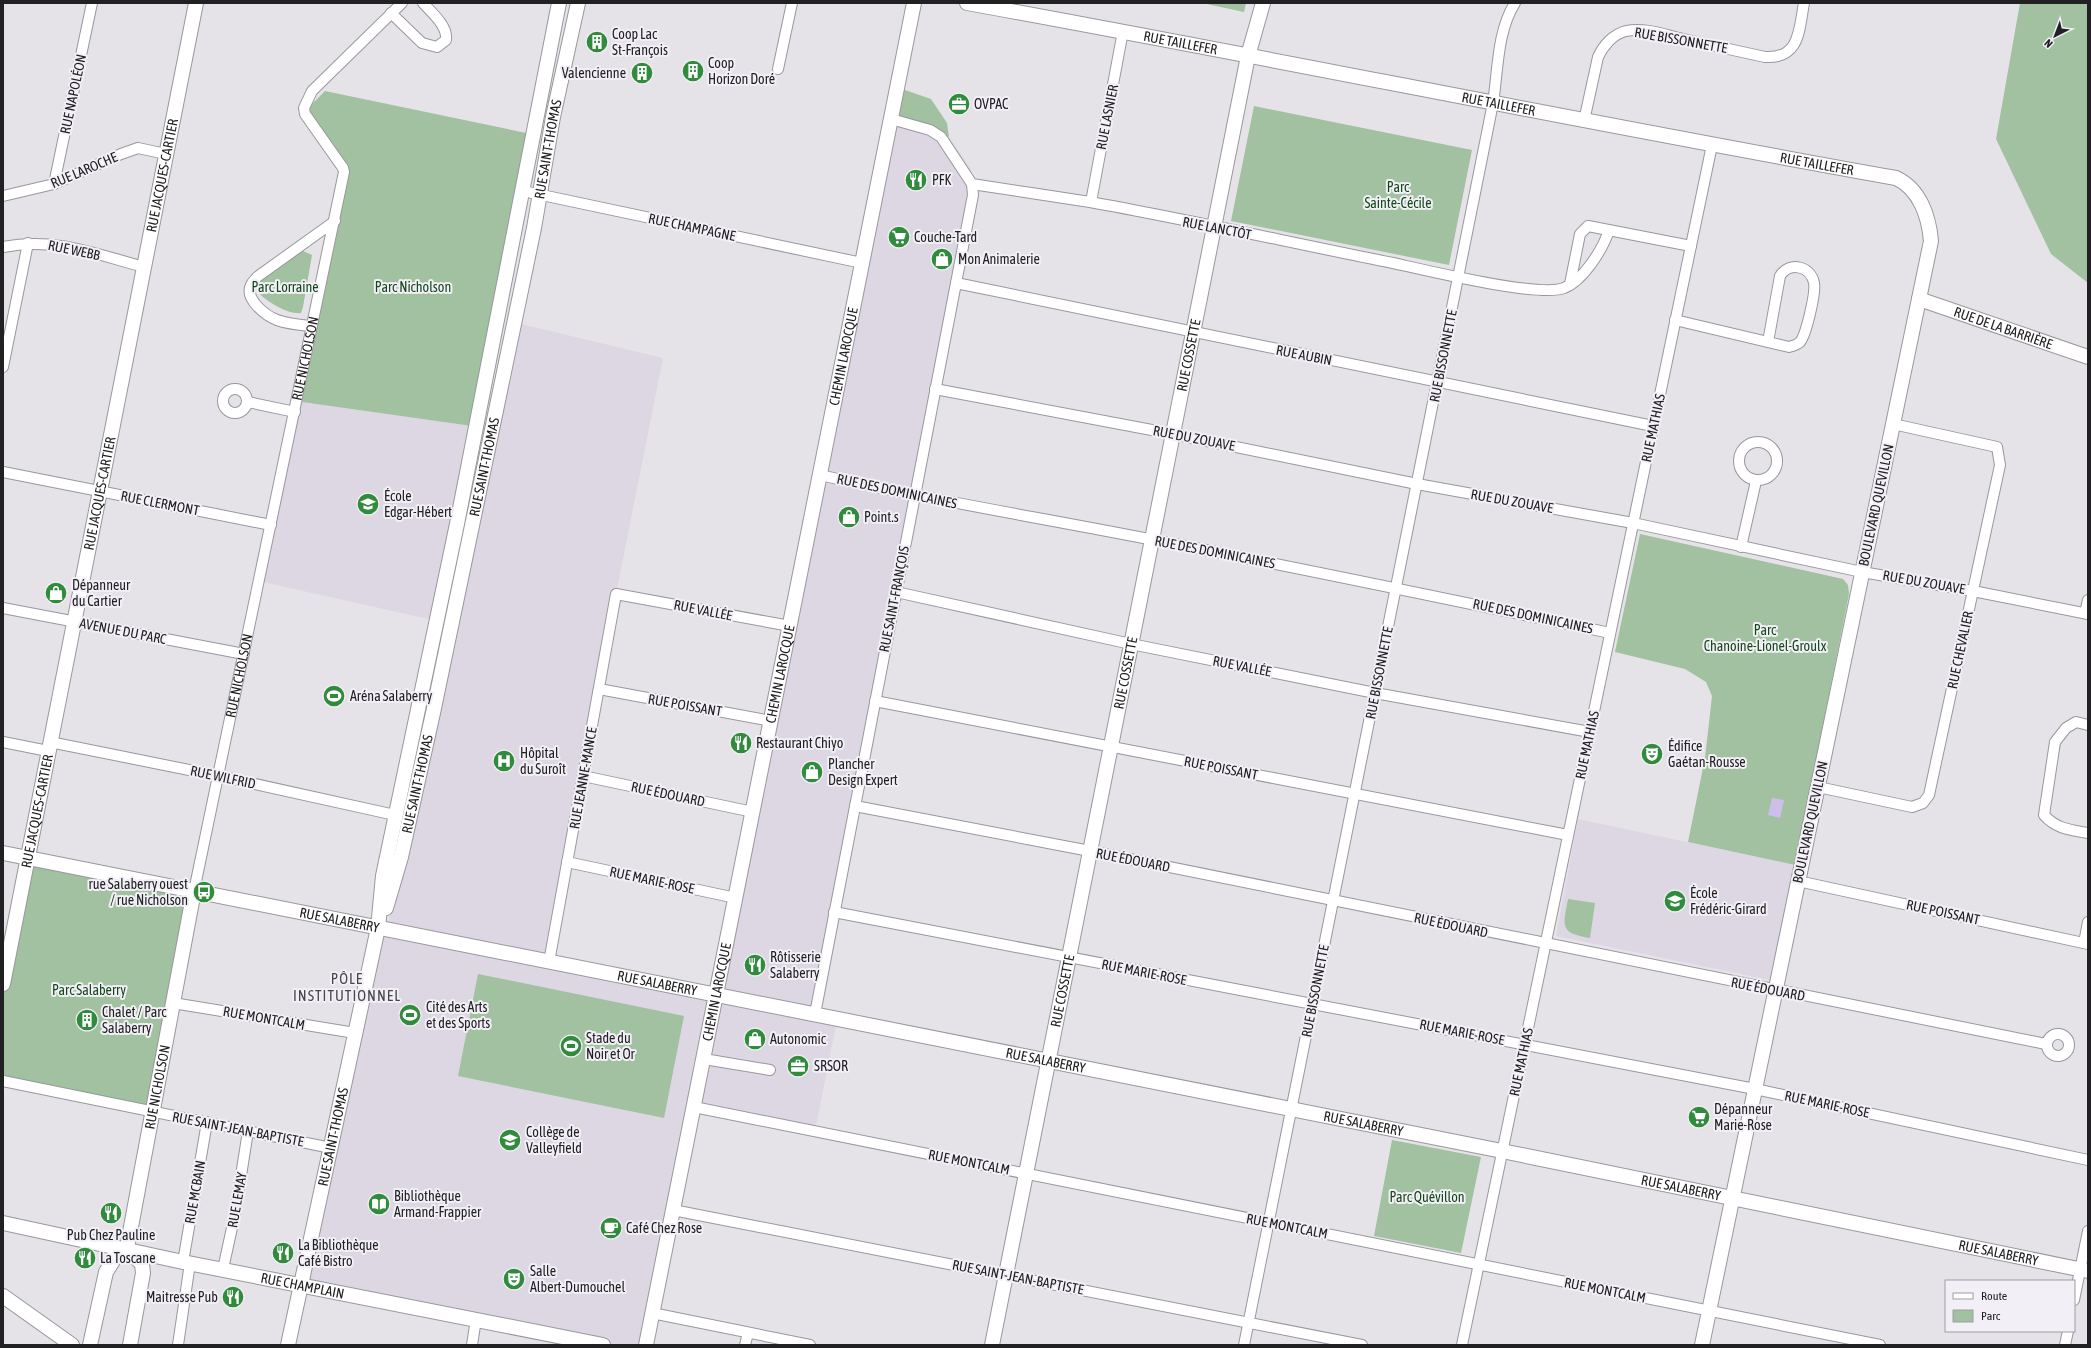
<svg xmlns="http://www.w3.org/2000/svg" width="2091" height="1348" viewBox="0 0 2091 1348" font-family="'Asap Condensed',sans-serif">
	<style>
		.built { fill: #dcd7e3 }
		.green { fill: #a1c1a1 }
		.water { fill: #d0beea }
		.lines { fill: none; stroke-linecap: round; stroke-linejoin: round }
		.street-casing { stroke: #99979c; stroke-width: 12 }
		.secondary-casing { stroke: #99979c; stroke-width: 16 }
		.street { stroke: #fff; stroke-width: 10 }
		.secondary { stroke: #fff; stroke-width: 14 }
		.labels { text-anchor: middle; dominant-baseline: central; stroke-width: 4; stroke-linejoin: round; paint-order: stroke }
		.poi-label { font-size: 14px; fill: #212123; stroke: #f2f0f6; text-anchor: start }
		.street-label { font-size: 14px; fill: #212123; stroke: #f2f0f6 }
		.park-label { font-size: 14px; fill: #14481a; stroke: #f2f0f6 }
		.neighbourhood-label { font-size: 15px; letter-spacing: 1px; fill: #47464a; stroke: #f2f0f6 }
	</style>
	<rect width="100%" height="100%" fill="#e5e3e8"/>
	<path class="built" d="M897,118L930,126L949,137L971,169L972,184L811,1010L838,1015L816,1126L702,1102Z
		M517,323L663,358L616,594L549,962L387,929Z
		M302,402L472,426L433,620L263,582Z
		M1578,819L1795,865L1770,980L1556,936Z
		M381,931L713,998L645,1345H612L306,1282Z"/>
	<path class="green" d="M1202,3H1246L1244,12Z
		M2020,3H2088V283L2051,254L1996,139Z
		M902,89L931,99L947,123L949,137L930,126L897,118Z
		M325,91L531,134L472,426L302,402L348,172L305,114L310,106Z
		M1254,106L1472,150L1449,265L1231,221Z
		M303,251L312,255L303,307L301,313C290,315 269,303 261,295C257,292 257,288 258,283L295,255Z
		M1640,534L1843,579L1848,585L1849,594L1795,865L1688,842L1705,758L1712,696L1706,682L1685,669L1615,652Z
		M27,857L194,891L153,1112L3,1081V984Z
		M1568,899L1595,903L1590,938C1559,933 1563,926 1568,899Z
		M478,974L684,1016L664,1118L458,1076Z
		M1392,1140L1481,1157L1461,1253L1374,1236Z"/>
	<path class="water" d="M1772,798L1784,800L1780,818L1768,815Z"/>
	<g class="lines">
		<g class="street-casing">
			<g id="street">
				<path d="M391,13L422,43L437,47L446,40C448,26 432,13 423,3"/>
				<path d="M778,69L792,3"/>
				<path d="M891,119L930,130L941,137L972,184C1011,190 1051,196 1090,202C1191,220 1292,243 1393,263C1425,270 1539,298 1564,288C1583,281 1603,249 1609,230"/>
				<path d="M1584,121L1598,57C1603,46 1613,34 1626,31C1645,27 1665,35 1683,39C1710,45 1738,51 1765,57C1800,59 1799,30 1804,3"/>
				<path d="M54,184L92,3"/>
				<path d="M523,191L862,263"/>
				<path d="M3,196L54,184L121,154L138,148L166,154"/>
				<path d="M1091,202L1123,31"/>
				<path d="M3,247C55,237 95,254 144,267"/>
				<path d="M956,283L1653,426"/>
				<path d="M1570,284L1580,234L1588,226L1691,246"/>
				<path d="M1675,320L1789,347C1793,346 1797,345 1800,342C1806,335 1816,293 1814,283C1811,266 1789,261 1780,276L1768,342"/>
				<path d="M311,326C300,325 288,324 277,320C266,316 244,299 251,285C252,282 255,280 257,277L335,221"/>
				<path d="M3,367L28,243"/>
				<circle cx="235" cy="401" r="12"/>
				<path d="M935,389L1173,434L1417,484L1633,523L1862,572L1973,591L2088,614"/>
				<path d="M248,402L295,412"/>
				<circle cx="1758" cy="461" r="19"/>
				<path d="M3,472L271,525"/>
				<path d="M820,475C931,500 1042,518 1154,540C1306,569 1458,601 1610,633"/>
				<path d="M1741,547L1756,481"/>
				<path d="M896,592L1131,644L1375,693L1590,732"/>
				<path d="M3,608L244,654"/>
				<path d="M2085,613L2088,600"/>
				<path d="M599,689L771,721"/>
				<path d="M875,701L1568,835"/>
				<path d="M2088,725L2076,722L2066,728L2055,742L2044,815C2056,829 2071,830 2088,833"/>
				<path d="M3,742L48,751"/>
				<path d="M50,742L219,776L395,815"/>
				<path d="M583,776L753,812"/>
				<path d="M1818,787L1912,807L1923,803L1929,795L2000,465L1997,447L1893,424"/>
				<path d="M855,806L1090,851L2046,1044"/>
				<path d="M567,862L736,898"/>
				<path d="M1798,881L2088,944"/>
				<path id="s1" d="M194,891L344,172L343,168L305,114L304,108L312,91L402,3"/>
				<path d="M834,912L1755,1089L2088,1160"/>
				<path d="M2084,943L2088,922"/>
				<path d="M549,962L616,594L790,626"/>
				<path d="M173,1003L355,1033"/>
				<path d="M815,1014L973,195L972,184"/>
				<circle cx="2058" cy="1045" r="11"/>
				<path d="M704,1059L770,1070"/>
				<path d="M3,1081L331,1148"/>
				<path d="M694,1107L1880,1345"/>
				<path d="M673,1210L1362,1345"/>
				<path d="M183,1262L207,1122"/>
				<path d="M223,1269L235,1214L248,1131"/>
				<path d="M2074,1300L2088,1231"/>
				<path d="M652,1313L810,1345"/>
				<path d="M178,1345L190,1263"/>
				<path d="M472,1345L476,1319"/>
				<path d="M745,1345L748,1333"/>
				<path d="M1244,1345L1493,103C1498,71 1497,31 1515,3"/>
				<path d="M1462,1345L1712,145"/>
				<path d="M2065,1345L2068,1331"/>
			</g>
		</g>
		<g class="secondary-casing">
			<g id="secondary">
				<path id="s2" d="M967,3C1277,59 1586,123 1896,178C1920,189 1929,217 1931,241L1702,1345"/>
				<path id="s3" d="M1919,299L2088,357"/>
				<path id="s4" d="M3,853L1502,1151L2088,1271"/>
				<path id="s5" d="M386,908L401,857L433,713L534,228L553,117L578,3"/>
				<path id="s6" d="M3,984L196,3"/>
				<path id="s7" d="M3,1223L183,1262L603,1345"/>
				<path d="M127,1249L142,1264L143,1273L130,1345"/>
				<path d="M3,1296L72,1345"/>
				<path id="s8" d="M90,1345L106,1272L116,1256L127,1248L194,891"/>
				<path id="s9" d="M288,1345L378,928L383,876L457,524L559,3"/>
				<path id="s10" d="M646,1345L914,3"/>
				<path id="s11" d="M992,1345L1248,56L1263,3"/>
			</g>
		</g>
		<use href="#street" class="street"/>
		<use href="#secondary" class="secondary"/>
	</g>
	<defs>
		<g id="building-disc" transform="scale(1.15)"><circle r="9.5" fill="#318b3c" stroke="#f2f0f6"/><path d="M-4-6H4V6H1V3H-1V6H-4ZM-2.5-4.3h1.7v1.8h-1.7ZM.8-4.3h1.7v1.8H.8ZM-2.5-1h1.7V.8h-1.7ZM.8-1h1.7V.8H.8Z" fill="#fff"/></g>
		<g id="office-disc" transform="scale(1.15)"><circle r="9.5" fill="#318b3c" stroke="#f2f0f6"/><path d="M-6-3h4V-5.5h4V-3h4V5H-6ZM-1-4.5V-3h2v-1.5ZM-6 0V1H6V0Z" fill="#fff"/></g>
		<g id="restaurant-disc" transform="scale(1.15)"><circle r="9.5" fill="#318b3c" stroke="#f2f0f6"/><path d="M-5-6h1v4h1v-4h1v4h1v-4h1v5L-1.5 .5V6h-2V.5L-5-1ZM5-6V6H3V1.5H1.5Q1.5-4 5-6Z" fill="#fff"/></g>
		<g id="supermarket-disc" transform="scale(1.15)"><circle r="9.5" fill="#318b3c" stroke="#f2f0f6"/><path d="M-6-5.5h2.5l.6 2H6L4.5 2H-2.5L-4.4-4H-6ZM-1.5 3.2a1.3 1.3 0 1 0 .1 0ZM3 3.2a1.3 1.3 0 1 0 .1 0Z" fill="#fff"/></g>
		<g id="shop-disc" transform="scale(1.15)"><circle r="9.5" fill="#318b3c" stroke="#f2f0f6"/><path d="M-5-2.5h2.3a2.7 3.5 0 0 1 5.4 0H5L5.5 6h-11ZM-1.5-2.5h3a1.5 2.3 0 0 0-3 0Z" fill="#fff"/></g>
		<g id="school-disc" transform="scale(1.15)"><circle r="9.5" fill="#318b3c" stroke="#f2f0f6"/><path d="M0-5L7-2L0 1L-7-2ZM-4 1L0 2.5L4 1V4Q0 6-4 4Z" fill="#fff"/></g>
		<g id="stadium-disc" transform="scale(1.15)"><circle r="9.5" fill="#318b3c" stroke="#f2f0f6"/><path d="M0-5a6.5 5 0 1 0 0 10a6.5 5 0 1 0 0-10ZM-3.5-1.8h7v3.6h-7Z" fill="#fff"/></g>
		<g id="theatre-disc" transform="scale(1.15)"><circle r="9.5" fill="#318b3c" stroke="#f2f0f6"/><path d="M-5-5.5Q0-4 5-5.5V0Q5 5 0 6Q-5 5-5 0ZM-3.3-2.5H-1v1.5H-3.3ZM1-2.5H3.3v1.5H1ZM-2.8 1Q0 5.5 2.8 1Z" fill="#fff"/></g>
		<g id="hospital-disc" transform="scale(1.15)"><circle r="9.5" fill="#318b3c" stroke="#f2f0f6"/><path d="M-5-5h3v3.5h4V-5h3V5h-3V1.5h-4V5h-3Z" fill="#fff"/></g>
		<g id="bus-disc" transform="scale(1.15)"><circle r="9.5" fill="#318b3c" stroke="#f2f0f6"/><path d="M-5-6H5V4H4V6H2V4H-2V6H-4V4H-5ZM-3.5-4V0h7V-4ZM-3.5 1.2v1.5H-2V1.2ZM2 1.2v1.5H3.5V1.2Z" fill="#fff"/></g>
		<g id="university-disc" transform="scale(1.15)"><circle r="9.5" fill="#318b3c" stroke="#f2f0f6"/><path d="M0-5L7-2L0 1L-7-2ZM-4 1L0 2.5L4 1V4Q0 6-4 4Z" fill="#fff"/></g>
		<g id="library-disc" transform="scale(1.15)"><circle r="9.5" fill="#318b3c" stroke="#f2f0f6"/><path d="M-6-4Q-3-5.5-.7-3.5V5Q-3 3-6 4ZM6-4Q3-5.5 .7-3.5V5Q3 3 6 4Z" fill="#fff"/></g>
		<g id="cafe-disc" transform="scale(1.15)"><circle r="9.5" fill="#318b3c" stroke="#f2f0f6"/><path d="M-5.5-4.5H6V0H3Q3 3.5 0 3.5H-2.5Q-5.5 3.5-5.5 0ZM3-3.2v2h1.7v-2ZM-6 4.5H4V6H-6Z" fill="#fff"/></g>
	</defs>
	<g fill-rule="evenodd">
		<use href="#building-disc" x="597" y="42"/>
		<use href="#building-disc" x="693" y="71"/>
		<use href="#building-disc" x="642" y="73"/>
		<use href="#office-disc" x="959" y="104"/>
		<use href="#restaurant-disc" x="916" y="180"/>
		<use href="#supermarket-disc" x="899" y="237"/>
		<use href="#shop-disc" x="942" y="259"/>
		<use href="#school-disc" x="368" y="504"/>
		<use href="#shop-disc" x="849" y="517"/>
		<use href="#shop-disc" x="56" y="593"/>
		<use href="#stadium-disc" x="334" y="696"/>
		<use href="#restaurant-disc" x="741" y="743"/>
		<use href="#theatre-disc" x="1652" y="754"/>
		<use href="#hospital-disc" x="504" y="761"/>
		<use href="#shop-disc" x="812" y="772"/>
		<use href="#bus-disc" x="204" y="892"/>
		<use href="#school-disc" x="1675" y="901"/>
		<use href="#restaurant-disc" x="755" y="965"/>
		<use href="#stadium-disc" x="410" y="1015"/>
		<use href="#building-disc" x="87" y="1020"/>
		<use href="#shop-disc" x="755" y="1039"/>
		<use href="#stadium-disc" x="571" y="1046"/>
		<use href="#office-disc" x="798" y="1066"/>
		<use href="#supermarket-disc" x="1699" y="1117"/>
		<use href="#university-disc" x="510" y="1140"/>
		<use href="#library-disc" x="379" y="1204"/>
		<use href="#restaurant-disc" x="111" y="1213"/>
		<use href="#cafe-disc" x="611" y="1228"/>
		<use href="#restaurant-disc" x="283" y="1253"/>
		<use href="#restaurant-disc" x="85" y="1258"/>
		<use href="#theatre-disc" x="514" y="1279"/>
		<use href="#restaurant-disc" x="233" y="1297"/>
	</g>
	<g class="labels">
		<g class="poi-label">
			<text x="612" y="34">Coop Lac<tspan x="612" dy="16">St-François</tspan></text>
			<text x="708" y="63">Coop<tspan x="708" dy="16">Horizon Doré</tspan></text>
			<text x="626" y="73" text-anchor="end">Valencienne</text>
			<text x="974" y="104">OVPAC</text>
			<text x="932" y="180">PFK</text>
			<text x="914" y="237">Couche-Tard</text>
			<text x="958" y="259">Mon Animalerie</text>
			<text x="384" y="496">École<tspan x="384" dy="16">Edgar-Hébert</tspan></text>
			<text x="864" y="517">Point.s</text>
			<text x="72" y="585">Dépanneur<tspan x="72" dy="16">du Cartier</tspan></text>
			<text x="350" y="696">Aréna Salaberry</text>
			<text x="756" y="743">Restaurant Chiyo</text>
			<text x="1668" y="746">Édifice<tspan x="1668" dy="16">Gaétan-Rousse</tspan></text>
			<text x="520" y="753">Hôpital<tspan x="520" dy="16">du Suroît</tspan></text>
			<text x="828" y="764">Plancher<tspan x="828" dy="16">Design Expert</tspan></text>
			<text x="188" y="884" text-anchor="end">rue Salaberry ouest<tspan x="188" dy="16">/ rue Nicholson</tspan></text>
			<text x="1690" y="893">École<tspan x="1690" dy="16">Frédéric-Girard</tspan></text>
			<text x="770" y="957">Rôtisserie<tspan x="770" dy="16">Salaberry</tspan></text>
			<text x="426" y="1007">Cité des Arts<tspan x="426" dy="16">et des Sports</tspan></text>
			<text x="102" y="1012">Chalet / Parc<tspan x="102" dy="16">Salaberry</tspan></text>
			<text x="586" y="1038">Stade du<tspan x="586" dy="16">Noir et Or</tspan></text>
			<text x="770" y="1039">Autonomic</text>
			<text x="814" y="1066">SRSOR</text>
			<text x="1714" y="1109">Dépanneur<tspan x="1714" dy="16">Marie-Rose</tspan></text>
			<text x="526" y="1132">Collège de<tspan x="526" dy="16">Valleyfield</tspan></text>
			<text x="394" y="1196">Bibliothèque<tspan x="394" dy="16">Armand-Frappier</tspan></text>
			<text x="626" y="1228">Café Chez Rose</text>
			<text x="111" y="1235" text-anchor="middle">Pub Chez Pauline</text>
			<text x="298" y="1245">La Bibliothèque<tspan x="298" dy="16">Café Bistro</tspan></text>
			<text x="100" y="1258">La Toscane</text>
			<text x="530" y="1271">Salle<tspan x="530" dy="16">Albert-Dumouchel</tspan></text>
			<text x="218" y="1297" text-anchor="end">Maitresse Pub</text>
		</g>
		<g class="street-label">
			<text transform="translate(1681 40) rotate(10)">RUE BISSONNETTE</text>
			<text stroke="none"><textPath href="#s2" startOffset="217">RUE TAILLEFER</textPath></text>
			<text transform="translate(73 94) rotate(-78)">RUE NAPOLÉON</text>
			<text stroke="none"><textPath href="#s2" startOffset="541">RUE TAILLEFER</textPath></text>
			<text transform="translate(1107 117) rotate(-79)">RUE LASNIER</text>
			<text stroke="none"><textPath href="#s5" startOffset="776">RUE SAINT-THOMAS</textPath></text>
			<text stroke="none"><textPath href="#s2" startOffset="865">RUE TAILLEFER</textPath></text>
			<text transform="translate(84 170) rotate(-23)">RUE LAROCHE</text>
			<text stroke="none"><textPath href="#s6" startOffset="824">RUE JACQUES-CARTIER</textPath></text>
			<text transform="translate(692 227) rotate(12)">RUE CHAMPAGNE</text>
			<text transform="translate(1217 228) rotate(11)">RUE LANCTÔT</text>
			<text transform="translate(74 250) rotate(12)">RUE WEBB</text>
			<text stroke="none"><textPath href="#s3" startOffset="89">RUE DE LA BARRIÈRE</textPath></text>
			<text transform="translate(1304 355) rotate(11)">RUE AUBIN</text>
			<text stroke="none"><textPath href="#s10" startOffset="1008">CHEMIN LAROCQUE</textPath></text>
			<text stroke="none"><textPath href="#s11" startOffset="1009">RUE COSSETTE</textPath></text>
			<text transform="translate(1443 356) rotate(-79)">RUE BISSONNETTE</text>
			<text stroke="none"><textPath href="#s1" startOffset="544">RUE NICHOLSON</textPath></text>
			<text transform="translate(1653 428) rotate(-78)">RUE MATHIAS</text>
			<text transform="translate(1194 438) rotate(11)">RUE DU ZOUAVE</text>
			<text stroke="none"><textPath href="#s5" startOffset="452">RUE SAINT-THOMAS</textPath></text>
			<text transform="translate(897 491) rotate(12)">RUE DES DOMINICAINES</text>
			<text stroke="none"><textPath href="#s6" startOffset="500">RUE JACQUES-CARTIER</textPath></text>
			<text transform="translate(1512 501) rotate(10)">RUE DU ZOUAVE</text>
			<text transform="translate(160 503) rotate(11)">RUE CLERMONT</text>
			<text transform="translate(1876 505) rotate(-78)">BOULEVARD QUEVILLON</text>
			<text transform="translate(1215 552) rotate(11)">RUE DES DOMINICAINES</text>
			<text transform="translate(1924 582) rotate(10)">RUE DU ZOUAVE</text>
			<text transform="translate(894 599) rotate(-79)">RUE SAINT-FRANÇOIS</text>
			<text transform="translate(703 610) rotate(11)">RUE VALLÉE</text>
			<text transform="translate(1533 616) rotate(12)">RUE DES DOMINICAINES</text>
			<text transform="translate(123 631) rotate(11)">AVENUE DU PARC</text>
			<text transform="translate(1960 650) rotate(-78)">RUE CHEVALIER</text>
			<text transform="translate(1242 666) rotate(11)">RUE VALLÉE</text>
			<text transform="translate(1379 673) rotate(-79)">RUE BISSONNETTE</text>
			<text stroke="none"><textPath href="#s10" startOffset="684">CHEMIN LAROCQUE</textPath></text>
			<text stroke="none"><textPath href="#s11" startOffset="685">RUE COSSETTE</textPath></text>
			<text stroke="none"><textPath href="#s1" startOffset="220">RUE NICHOLSON</textPath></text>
			<text transform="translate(685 705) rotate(10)">RUE POISSANT</text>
			<text transform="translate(1587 745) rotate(-78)">RUE MATHIAS</text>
			<text transform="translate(1221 768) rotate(11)">RUE POISSANT</text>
			<text transform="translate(223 777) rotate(12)">RUE WILFRID</text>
			<text transform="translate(583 778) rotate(-80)">RUE JEANNE-MANCE</text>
			<text stroke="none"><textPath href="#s5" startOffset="128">RUE SAINT-THOMAS</textPath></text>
			<text transform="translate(668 794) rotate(12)">RUE ÉDOUARD</text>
			<text stroke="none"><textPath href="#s6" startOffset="176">RUE JACQUES-CARTIER</textPath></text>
			<text transform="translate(1810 822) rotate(-78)">BOULEVARD QUEVILLON</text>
			<text transform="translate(1133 860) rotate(11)">RUE ÉDOUARD</text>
			<text transform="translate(652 880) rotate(12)">RUE MARIE-ROSE</text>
			<text transform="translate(1943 912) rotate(12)">RUE POISSANT</text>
			<text stroke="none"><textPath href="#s4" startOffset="343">RUE SALABERRY</textPath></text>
			<text transform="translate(1451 925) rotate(12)">RUE ÉDOUARD</text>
			<text transform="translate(1144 972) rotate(11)">RUE MARIE-ROSE</text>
			<text stroke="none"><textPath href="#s4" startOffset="667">RUE SALABERRY</textPath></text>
			<text transform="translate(1768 989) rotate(11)">RUE ÉDOUARD</text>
			<text stroke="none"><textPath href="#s11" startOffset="361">RUE COSSETTE</textPath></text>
			<text transform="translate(1315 991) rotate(-79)">RUE BISSONNETTE</text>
			<text stroke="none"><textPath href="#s10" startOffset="360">CHEMIN LAROCQUE</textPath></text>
			<text transform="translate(264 1018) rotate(10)">RUE MONTCALM</text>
			<text transform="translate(1462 1032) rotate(11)">RUE MARIE-ROSE</text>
			<text stroke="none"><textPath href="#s4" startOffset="1063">RUE SALABERRY</textPath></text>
			<text transform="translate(1521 1062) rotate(-78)">RUE MATHIAS</text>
			<text stroke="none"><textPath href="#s8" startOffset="271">RUE NICHOLSON</textPath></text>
			<text transform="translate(1827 1104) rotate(12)">RUE MARIE-ROSE</text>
			<text stroke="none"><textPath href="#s4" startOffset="1387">RUE SALABERRY</textPath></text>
			<text transform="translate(238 1129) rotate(11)">RUE SAINT-JEAN-BAPTISTE</text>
			<text stroke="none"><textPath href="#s9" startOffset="213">RUE SAINT-THOMAS</textPath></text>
			<text transform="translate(969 1162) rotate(11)">RUE MONTCALM</text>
			<text stroke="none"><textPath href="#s4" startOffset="1711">RUE SALABERRY</textPath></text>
			<text transform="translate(195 1192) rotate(-80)">RUE MCBAIN</text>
			<text transform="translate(237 1200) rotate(-80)">RUE LEMAY</text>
			<text transform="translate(1287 1226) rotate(11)">RUE MONTCALM</text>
			<text stroke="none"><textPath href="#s4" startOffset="2035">RUE SALABERRY</textPath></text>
			<text transform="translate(1018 1277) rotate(11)">RUE SAINT-JEAN-BAPTISTE</text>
			<text stroke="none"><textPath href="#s7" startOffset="306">RUE CHAMPLAIN</textPath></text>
			<text transform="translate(1605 1290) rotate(11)">RUE MONTCALM</text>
		</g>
		<g class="park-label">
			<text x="1398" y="187">Parc<tspan x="1398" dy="16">Sainte-Cécile</tspan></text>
			<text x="285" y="287">Parc Lorraine</text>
			<text x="413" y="287">Parc Nicholson</text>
			<text x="1765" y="630">Parc<tspan x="1765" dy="16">Chanoine-Lionel-Groulx</tspan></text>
			<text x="89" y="990">Parc Salaberry</text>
			<text x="1427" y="1197">Parc Quévillon</text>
		</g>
		<g class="neighbourhood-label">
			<text x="347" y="978">PÔLE<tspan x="347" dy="17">INSTITUTIONNEL</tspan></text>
		</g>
	</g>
	<rect width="2091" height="1348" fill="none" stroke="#212123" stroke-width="8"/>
	<rect x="1945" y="1280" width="130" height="52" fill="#f2f0f6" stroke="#9e9da2"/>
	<rect x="1953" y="1293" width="20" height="6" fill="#ffffff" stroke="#9e9da2"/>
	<text x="1981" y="1300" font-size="12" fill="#212123">Route</text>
	<rect x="1953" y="1310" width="20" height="12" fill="#a1c1a1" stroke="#9e9da2"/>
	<text x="1981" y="1320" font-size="12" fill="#212123">Parc</text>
	<g transform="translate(2055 36) rotate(222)" stroke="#f2f0f6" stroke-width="3" paint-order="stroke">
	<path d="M0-3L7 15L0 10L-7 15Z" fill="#212123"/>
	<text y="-6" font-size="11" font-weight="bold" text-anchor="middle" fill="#212123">N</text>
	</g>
</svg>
